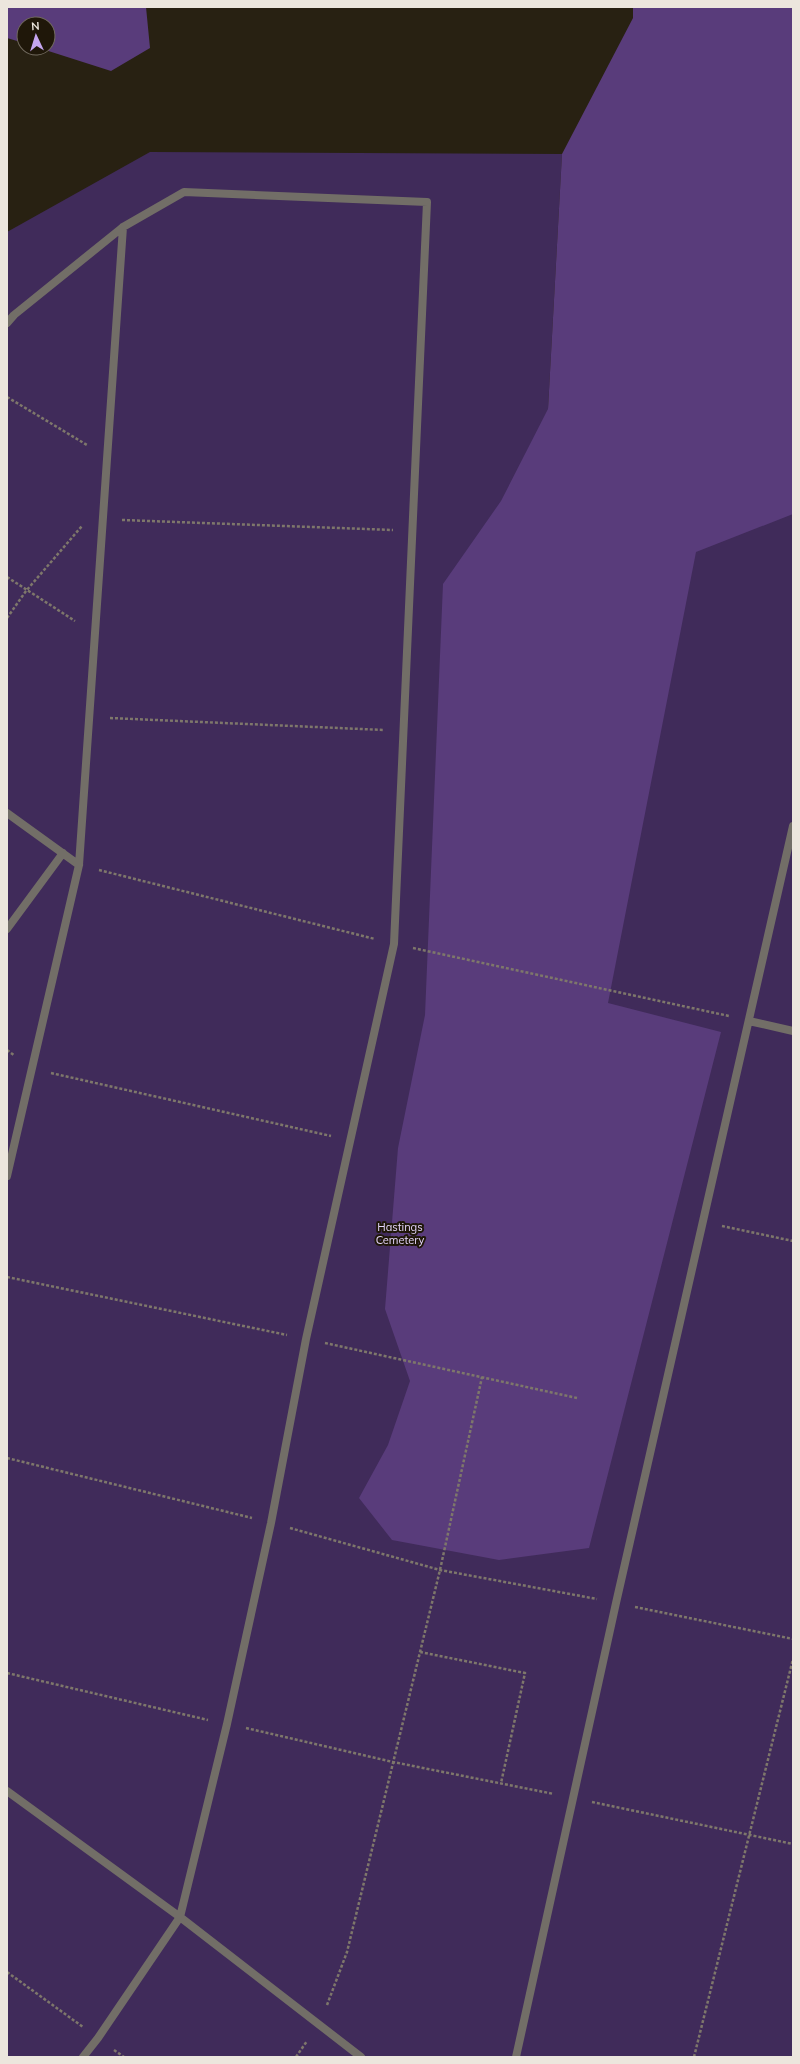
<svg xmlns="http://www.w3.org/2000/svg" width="800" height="2064" viewBox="0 0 800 2064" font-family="Mulish,sans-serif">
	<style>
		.green { fill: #402b5a }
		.forest { fill: #593c7b }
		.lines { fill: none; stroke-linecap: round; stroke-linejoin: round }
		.path { stroke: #7e776b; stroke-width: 2.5; stroke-dasharray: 3 2; stroke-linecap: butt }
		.service { stroke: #726e67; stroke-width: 8 }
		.labels { text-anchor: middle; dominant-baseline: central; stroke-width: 4; stroke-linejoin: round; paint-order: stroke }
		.park-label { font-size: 11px; fill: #e5d6fc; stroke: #1f1709 }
	</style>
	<rect width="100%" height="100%" fill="#282112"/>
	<path class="green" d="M150,152L562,154L548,409L793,381V2057H7V232Z"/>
	<path class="forest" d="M7,7H146L150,48L111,71L39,48H48V24H24V43L7,38Z
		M633,7H793V514L696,552L608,1003L721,1032L589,1548L499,1560L392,1540L359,1498L388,1445L410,1381L385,1309L398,1148L425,1015L443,584L501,501L548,409L562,154L633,18Z"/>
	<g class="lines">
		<path class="path" d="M7,397L87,445
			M122,520L393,530
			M7,577L75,621
			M7,618L26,591L82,526
			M110,718L384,730
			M99,870L375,939
			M413,948L729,1016
			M7,1050L15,1056
			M51,1073L331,1136
			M722,1226L793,1241
			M7,1277L287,1335
			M325,1343L577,1398
			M7,1458L252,1518
			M290,1528L440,1570L597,1599
			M635,1607L793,1639
			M420,1652L525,1673L501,1783
			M7,1673L208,1720
			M246,1728L393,1762L554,1794
			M592,1802L793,1844
			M7,1972L83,2027
			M327,2005L347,1952L440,1570L482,1377
			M114,2050L124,2057
			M296,2057L307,2041
			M694,2057L793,1659"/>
		<path class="service" d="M7,323L14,315L123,227L184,192L427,202L394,944L306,1339L271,1523L227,1724L180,1917L98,2038L83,2057
			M7,813L79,865
			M7,929L63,853
			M749,1021L793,1031
			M7,1176L79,865L123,227
			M7,1791L180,1917L361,2057
			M516,2057L616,1603L793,826"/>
	</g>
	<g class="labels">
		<g class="park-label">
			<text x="400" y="1227">Hastings<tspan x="400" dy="13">Cemetery</tspan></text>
		</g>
	</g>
	<rect width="800" height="2064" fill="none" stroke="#ece6dd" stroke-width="16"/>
	<g transform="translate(36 36) rotate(356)"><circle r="19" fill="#1f1709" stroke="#716a5e"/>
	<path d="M0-3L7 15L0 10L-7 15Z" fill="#c5a6f0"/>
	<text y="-6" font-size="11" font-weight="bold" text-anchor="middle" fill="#ece6dd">N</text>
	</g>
</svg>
